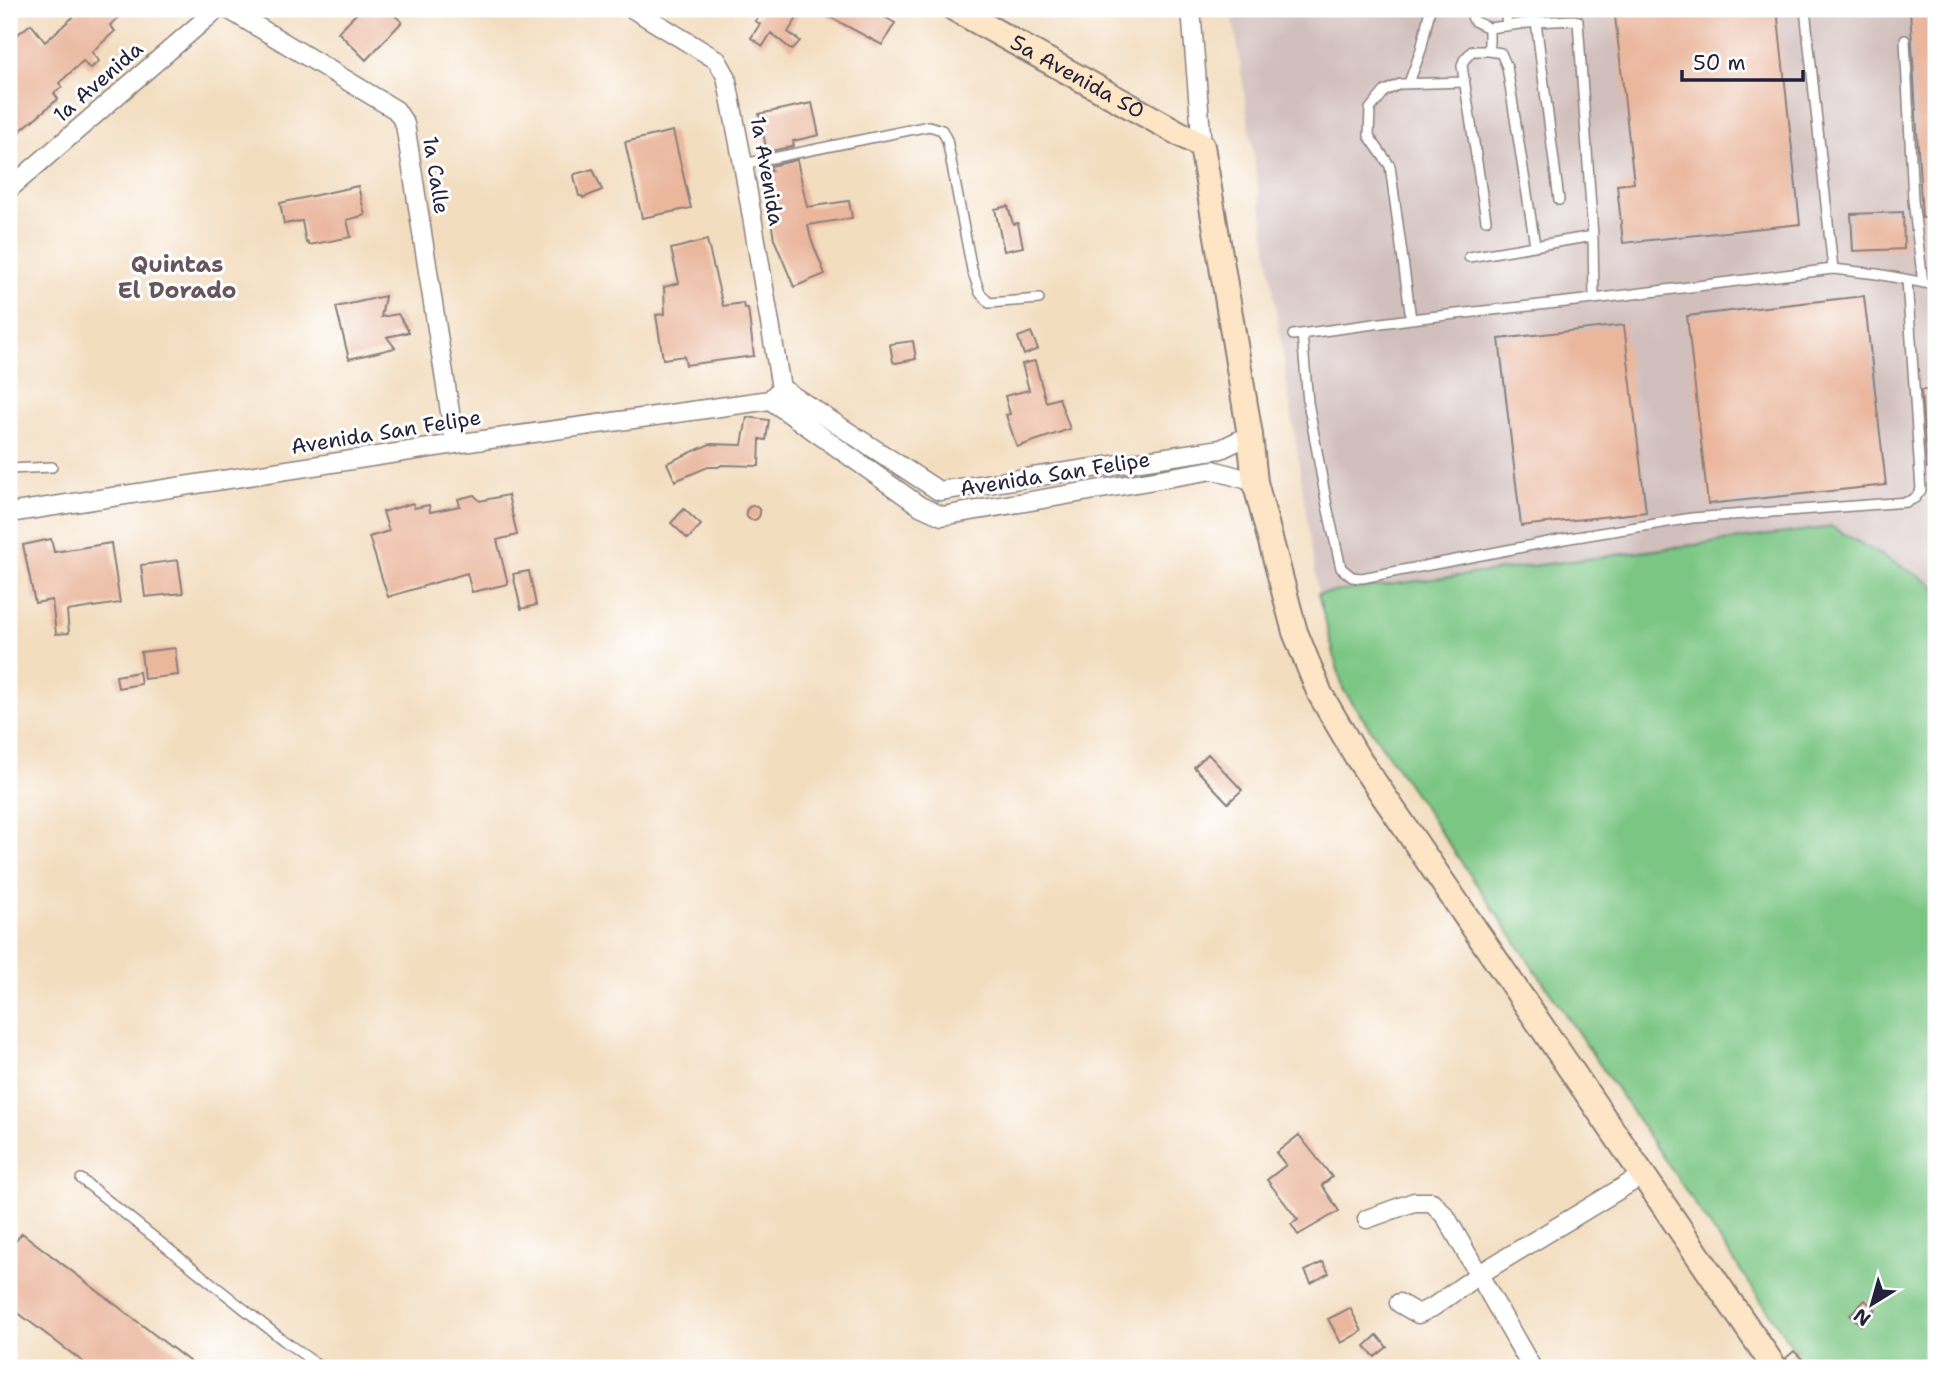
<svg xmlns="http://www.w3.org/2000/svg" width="1945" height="1377" viewBox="0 0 1945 1377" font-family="'Shantell Sans',sans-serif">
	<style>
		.industrial { fill: #d1bfbd }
		.green { fill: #7bc684; stroke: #4e7460; stroke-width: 2 }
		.building { fill: #eab69c }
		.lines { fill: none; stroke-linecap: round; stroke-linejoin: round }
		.lane-casing { stroke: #8a807d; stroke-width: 12 }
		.street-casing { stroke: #8a807d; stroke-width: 21 }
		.secondary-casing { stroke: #8a807d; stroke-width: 28 }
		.lane { stroke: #fff; stroke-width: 9 }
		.street { stroke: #fff; stroke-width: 18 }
		.secondary { stroke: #fde5c5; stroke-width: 24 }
		.labels { text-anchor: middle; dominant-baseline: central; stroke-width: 6; stroke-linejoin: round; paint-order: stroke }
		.street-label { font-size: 21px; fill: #22223b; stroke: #fff }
		.neighbourhood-label { font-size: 23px; font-weight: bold; fill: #68565d; stroke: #fff }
	</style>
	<rect width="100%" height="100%" fill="#fff"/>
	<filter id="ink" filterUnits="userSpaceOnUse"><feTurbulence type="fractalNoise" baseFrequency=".0143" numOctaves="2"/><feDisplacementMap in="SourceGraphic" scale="14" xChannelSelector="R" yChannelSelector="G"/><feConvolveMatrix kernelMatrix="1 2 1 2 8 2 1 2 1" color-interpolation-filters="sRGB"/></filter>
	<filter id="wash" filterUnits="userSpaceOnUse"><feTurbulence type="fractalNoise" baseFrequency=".00686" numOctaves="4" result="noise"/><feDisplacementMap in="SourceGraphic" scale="28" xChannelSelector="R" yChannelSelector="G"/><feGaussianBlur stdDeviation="1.57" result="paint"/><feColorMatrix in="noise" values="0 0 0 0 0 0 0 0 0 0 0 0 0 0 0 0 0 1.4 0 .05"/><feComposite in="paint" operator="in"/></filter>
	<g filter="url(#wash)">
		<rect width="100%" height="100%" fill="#f3ddbf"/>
		<path class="industrial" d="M1232,9H1936V586L1832,527L1318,594Z"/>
		<path class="green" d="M1832,527L1936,586V1368H1807L1343,689L1318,594Z"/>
		<g id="blocks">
			<path class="building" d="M82,9H128L110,25L115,31L92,52L99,61L90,69L83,61L59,83L62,87L54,93L58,99L9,140V81L14,77L9,70V41L31,24L45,42Z
				M361,9H388L402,22L366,60L338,32Z
				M770,9H803L788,32L800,41L792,50L771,33L763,46L751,38L760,24L755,21L763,11L766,14Z
				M815,9H870L895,23L882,45Z
				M1656,9H1777L1800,224L1623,243L1617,185L1634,183L1615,16L1657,12Z
				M1910,9H1936V217L1922,218Z
				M812,103L819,135L793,141L794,146L767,152L759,114Z
				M673,131L691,208L642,218L625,142Z
				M797,160L807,207L849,201L852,218L808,225L811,239L825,274L794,287L774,239L763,173L772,171L770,166Z
				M593,169L602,190L583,198L582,196H579L574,176L575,174Z
				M358,186L365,215L347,220L351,237L309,245L308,242L306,243L302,221L284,224L280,203Z
				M1008,206L1013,224L1018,223L1023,247L1004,251L995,209Z
				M1903,212L1904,249L1853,251L1851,214Z
				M707,240L723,306L743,303L744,308H748L754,356L686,365L684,356L663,359L656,315L665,314L664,287L679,283L671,249Z
				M385,296L381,317L398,314L409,332L387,337L395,348L349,359L336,307Z
				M1864,296L1886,485L1708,504L1687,316Z
				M1624,325L1646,512L1521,526L1499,339Z
				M1031,332L1038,349L1024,355L1018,337Z
				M913,341L916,359L896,363L893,362L890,344Z
				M1035,361L1046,402L1059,398L1070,429L1017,447L1006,415L1010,414L1005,396L1029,390L1022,364Z
				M1921,390H1936V468H1927Z
				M747,417L769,420L766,440L760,439L759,466L722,465L718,467H708L675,481L667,463L710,444L742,445Z
				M474,495L480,501L508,495L517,535L497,540L508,584L472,592L467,573L388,597L369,537L389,531L383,512L413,503L414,508L429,505L430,512L460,506L458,499Z
				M746 513a7 7 0 1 1 14 0a7 7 0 1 1-14 0Z
				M684,509L701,525L688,539L671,523Z
				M51,539L54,552L111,543L120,603L67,611L69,633L56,634L52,600L35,603L23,545Z
				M178,560L183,593L145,597L141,565Z
				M529,571L536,605L521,609L513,574Z
				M175,648L178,675L144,679L141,652Z
				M139,672L141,684L118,688L116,676Z
				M1208,754L1242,790L1228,803L1194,767Z
				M1299,1135L1332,1177L1322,1185L1339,1211L1298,1235L1291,1224L1298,1220L1267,1180L1286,1165L1276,1153Z
				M22,1233L198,1368H91L9,1306V1250Z
				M1323,1262L1329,1273L1311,1283L1305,1271Z
				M1865,1300L1876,1310L1861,1325L1850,1315Z
				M1350,1308L1362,1331L1341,1343L1328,1319Z
				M1377,1335L1387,1347L1375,1357L1365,1346Z
				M1794,1351L1811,1368H1790L1786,1358Z"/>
		</g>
	</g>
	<g filter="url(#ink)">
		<use href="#blocks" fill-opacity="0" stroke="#8a807d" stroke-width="2"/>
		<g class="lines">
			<g class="lane-casing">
				<path id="lane" d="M1469,9L1474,21L1489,28
					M1505,9L1507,26
					M1805,9L1833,269
					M1905,40L1913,200L1923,283
					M1489,51V28L1536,22L1533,9
					M1409,83L1421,50L1430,9
					M743,164L929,126L942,130L947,140L972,270L980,293L989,303L1039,299
					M1559,200L1536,22L1573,20L1578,21L1593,236L1594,299
					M1486,220L1462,66L1464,60L1472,51H1489L1501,53L1507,67L1535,245
					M1469,257L1593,236
					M1411,319L1390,166L1369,136L1370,109L1385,91L1400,84L1464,82
					M1302,334L1308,402L1327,506L1341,568L1352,577L1362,578L1564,539L1692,518L1907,502L1915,498L1921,490L1907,280
					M1293,335L1411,319L1594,299L1833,269L1877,274L1936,285
					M9,469L52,467
					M81,1179L283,1340L322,1368"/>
			</g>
			<g class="street-casing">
				<path id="street" d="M228,9L396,110L405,124L455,444
					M633,9L717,60L726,76L743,164L781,388
					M1191,9L1202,146
					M9,189L217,9
					M781,388L939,491L1221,449L1250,435
					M770,400L920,506L942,516L1213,470L1255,482
					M9,513L455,444L770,400L781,388
					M1367,1219L1414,1202H1432L1446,1217L1532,1368
					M1399,1303L1418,1314L1433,1307L1478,1275L1643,1175"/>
			</g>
			<g class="secondary-casing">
				<g id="secondary">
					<path id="s1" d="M955,9L1202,146L1250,435L1255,482L1295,632L1320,694L1357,757L1775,1368"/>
				</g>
			</g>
			<use href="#lane" class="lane"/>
			<use href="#street" class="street"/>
			<use href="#secondary" class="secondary"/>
		</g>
	</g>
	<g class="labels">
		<g class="street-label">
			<text stroke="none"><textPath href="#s1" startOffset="140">5a Avenida SO</textPath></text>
			<text transform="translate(98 82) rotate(-41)">1a Avenida</text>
			<text transform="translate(767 171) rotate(80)">1a Avenida</text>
			<text transform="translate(436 175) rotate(81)">1a Calle</text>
			<text transform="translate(386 432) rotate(-9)">Avenida San Felipe</text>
			<text transform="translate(1055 474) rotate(-9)">Avenida San Felipe</text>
		</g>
		<g class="neighbourhood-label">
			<text x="177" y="264">Quintas<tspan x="177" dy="26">El Dorado</tspan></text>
		</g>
	</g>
	<rect width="1945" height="1377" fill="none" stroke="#fff" stroke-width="35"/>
	<g transform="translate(1872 1304) rotate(217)" stroke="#ffffff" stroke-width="5" paint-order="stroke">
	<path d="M0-5L12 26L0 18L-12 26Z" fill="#22223b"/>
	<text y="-10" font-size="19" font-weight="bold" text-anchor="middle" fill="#22223b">N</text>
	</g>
	<path d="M1682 70v10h121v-10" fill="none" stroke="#22223b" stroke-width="3.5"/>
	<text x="1693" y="70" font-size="21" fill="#22223b" stroke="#ffffff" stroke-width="5" paint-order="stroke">50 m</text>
</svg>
